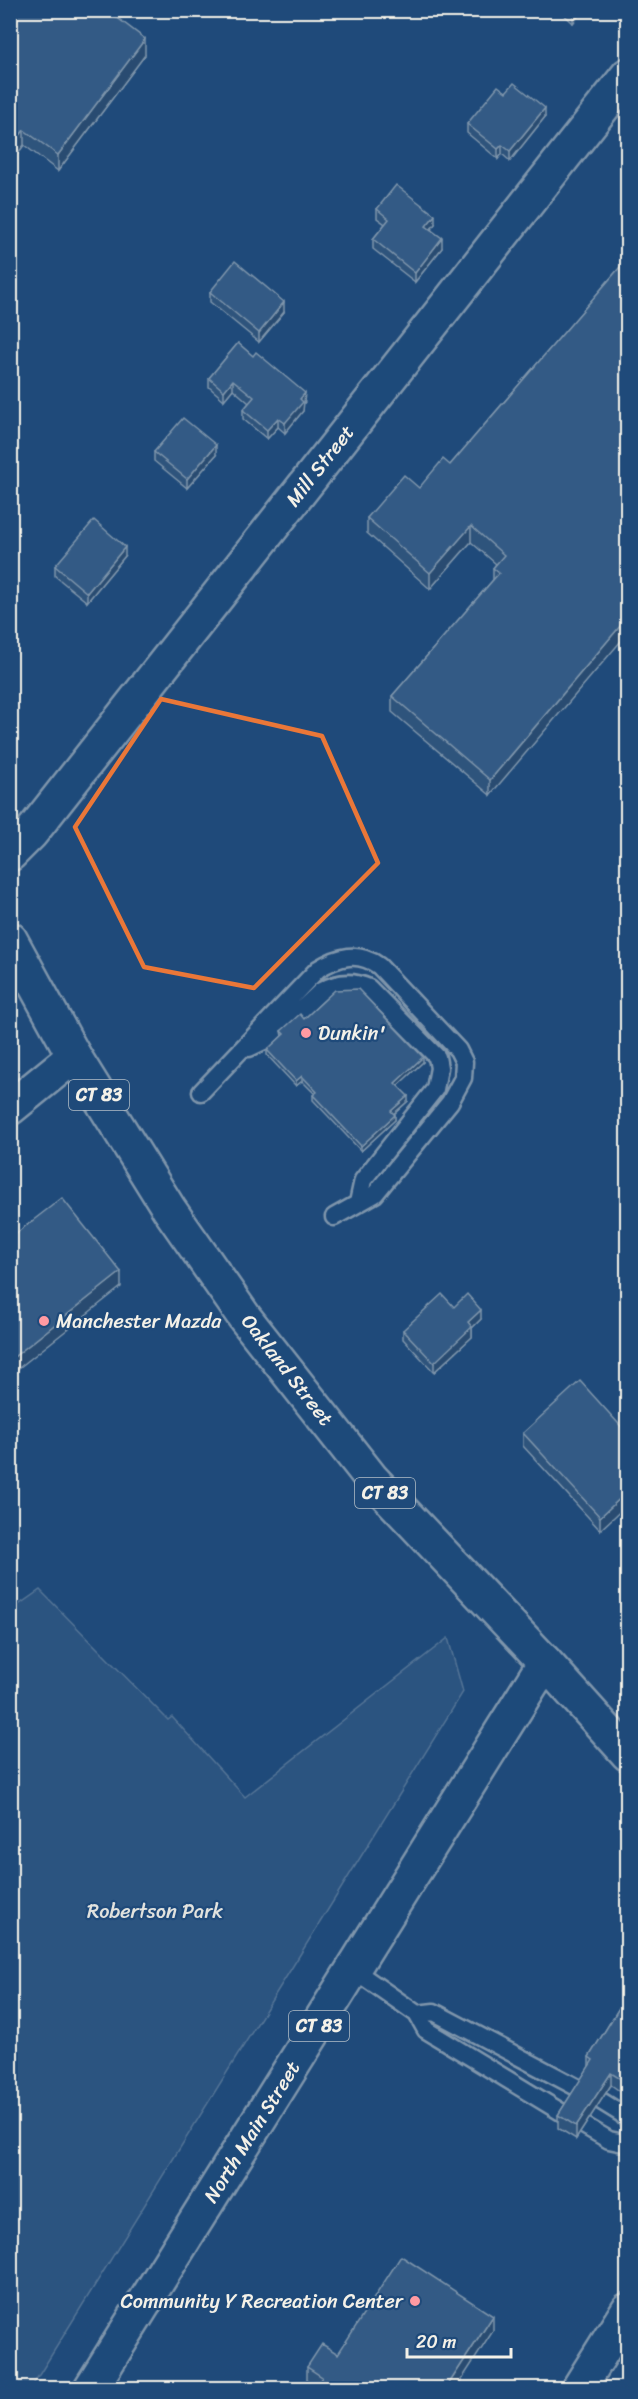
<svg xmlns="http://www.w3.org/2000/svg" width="638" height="2399" viewBox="0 0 638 2399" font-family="Sriracha,sans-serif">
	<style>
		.green { fill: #3a5f88; stroke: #97a8b8; stroke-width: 1.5 }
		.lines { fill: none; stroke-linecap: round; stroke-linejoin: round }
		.stream { stroke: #9cacbb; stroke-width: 10 }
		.service-casing { stroke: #f4f1e8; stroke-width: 21 }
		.minor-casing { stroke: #f4f1e8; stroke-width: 38 }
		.tertiary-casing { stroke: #f4f1e8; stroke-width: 38 }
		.primary-casing { stroke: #f4f1e8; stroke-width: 38 }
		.service { stroke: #1f4a7a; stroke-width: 16 }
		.minor { stroke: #1f4a7a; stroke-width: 33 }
		.tertiary { stroke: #1f4a7a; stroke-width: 33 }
		.primary { stroke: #1f4a7a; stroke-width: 33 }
		.wall { fill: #425f7e; stroke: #f4f1e8; stroke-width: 1.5 }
		.shaded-wall { fill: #364d66; stroke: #f4f1e8; stroke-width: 1.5 }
		.building { fill: #4d6e92; stroke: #f4f1e8; stroke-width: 1.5 }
		.marked { fill: none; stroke: #ea7738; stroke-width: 4.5; stroke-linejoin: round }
		.poi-dot { fill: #ff9aa2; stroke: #1f4a7a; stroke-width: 2 }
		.labels { text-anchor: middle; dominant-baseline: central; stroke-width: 4.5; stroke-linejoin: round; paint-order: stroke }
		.shield { fill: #1f4a7a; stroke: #b4bfc7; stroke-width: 1.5 }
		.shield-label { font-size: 18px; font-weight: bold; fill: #f4f1e8 }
		.street-label { font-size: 20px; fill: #f4f1e8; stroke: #1f4a7a }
		.poi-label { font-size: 20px; fill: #f4f1e8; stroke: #1f4a7a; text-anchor: start }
		.park-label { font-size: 20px; fill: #e1e2de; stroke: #1f4a7a }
	</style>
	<rect width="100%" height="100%" fill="#1f4a7a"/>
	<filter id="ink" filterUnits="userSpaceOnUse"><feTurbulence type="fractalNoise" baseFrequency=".0167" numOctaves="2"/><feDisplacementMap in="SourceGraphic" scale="12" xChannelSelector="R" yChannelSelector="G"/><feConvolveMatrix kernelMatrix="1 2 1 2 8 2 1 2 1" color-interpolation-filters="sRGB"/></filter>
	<g filter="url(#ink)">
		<path class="green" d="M40,1590L168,1720L172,1717L245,1797L448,1638L463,1692L31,2388H11L10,1611Z"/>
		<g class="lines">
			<path class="stream" d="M625,1678L628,1675"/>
			<g class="service-casing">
				<path id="service" d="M249,1048L272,1037L321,991C337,982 352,980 369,988L437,1057L439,1068L435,1089L363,1180L358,1203
					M201,1092L318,969C339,956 358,951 379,966L458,1050L464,1062L463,1078L450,1102L375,1194L334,1217
					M354,1970L417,2014L426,2030L566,2115
					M417,2014L434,2012L582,2090
					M601,2101L622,2114L628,2121
					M585,2126L609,2140L628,2144"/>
			</g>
			<g class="minor-casing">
				<path id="minor" d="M10,854L31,833L628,75
					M10,1108L74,1056
					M579,2388L628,2310"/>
			</g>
			<g class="tertiary-casing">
				<path id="tertiary" d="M545,1662L628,1754"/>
			</g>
			<g class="primary-casing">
				<path id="primary" d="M10,939L74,1056L169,1209L245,1318L371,1478L545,1662L91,2388"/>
			</g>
			<use href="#service" class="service"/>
			<use href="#minor" class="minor"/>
			<use href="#tertiary" class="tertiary"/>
			<use href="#primary" class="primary"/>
		</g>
		<path class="wall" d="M10,10L145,55L58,171L24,145L10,164Z
			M559,10H583L573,23Z
			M506,92L545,117L510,161L502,154L498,159L467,133V124Z
			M377,209L435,224L431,229L442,248L415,282L373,249V239L385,224L377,218Z
			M627,259L490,795L392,712V696L493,580V568L496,564L471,542L430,589L367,533V518L419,488L450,465Z
			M210,292L284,312L259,342L210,302Z
			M238,343L305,402L303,404V411L285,433L278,427L267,439L243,419V410L249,403L233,389L224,400L209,387V378Z
			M154,452L216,455L187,488L154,461Z
			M125,556L87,602L55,576V566Z
			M304,1019L423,1062L398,1085L408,1101L394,1114L395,1120L361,1151L313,1100V1095L315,1094L302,1081L296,1086L267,1055V1050L282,1036L281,1031Z
			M454,1307L481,1319L472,1328V1337L434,1372L403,1339V1330Z
			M523,1433H627L600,1530L523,1446Z
			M627,1995V2096L611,2085L576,2139L558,2128V2115L589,2067V2057Z
			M493,2331L315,2387L307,2382V2367L338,2354Z"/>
		<path class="shaded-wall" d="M575,10H583L573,23V13Z
			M145,39V55L58,171V155Z
			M545,108V117L510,161V151Z
			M24,130V145L10,164V148Z
			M502,145V154L498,159V149Z
			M435,215V224L426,235V226Z
			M442,238V248L415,282V273Z
			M284,302V312L259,342V333Z
			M233,380V389L224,400V391Z
			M305,393L303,411L285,433V423L300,399Z
			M278,418V427L267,439V430Z
			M216,445V455L187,488V479Z
			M471,526V542L430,589V573Z
			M125,547V556L87,602V593Z
			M627,618V634L490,795V780Z
			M423,1057V1062L395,1088V1083Z
			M302,1076V1081L296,1086V1081Z
			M408,1096V1101L391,1116V1111Z
			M395,1115V1120L361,1151V1146Z
			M121,1272V1287L10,1375V1360Z
			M481,1310V1319L472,1328V1337L434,1372V1363L468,1322Z
			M627,1492V1505L600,1530V1517Z
			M611,2073V2085L576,2139V2126Z
			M493,2316V2331L456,2388H446Z"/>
		<path class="building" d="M10,10H107L145,39L58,155L24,130L10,148Z
			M514,83L545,108L510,151L502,145L498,149L467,124L498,86L506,92Z
			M396,185L435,215L426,226L442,238L415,273L373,239L389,219L377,209Z
			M627,259V618L490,780L392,696L499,573L493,568L504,555L471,526L430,573L367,518L404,475L419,488L443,459L450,465Z
			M235,261L284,302L259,333L210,292Z
			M238,343L253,356L256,352L305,393L300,399L303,402L285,423L278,418L267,430L243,410L254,397L233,380L224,391L209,378Z
			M183,418L216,445L187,479L154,452Z
			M94,520L125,547L87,593L55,566Z
			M358,989L423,1057L395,1083L408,1096L391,1111L395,1115L361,1146L313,1095L317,1092L302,1076L296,1081L267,1050L284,1034L281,1031L300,1014L304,1019L335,990Z
			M62,1198L121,1272L10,1360V1238Z
			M442,1294L454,1307L467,1294L481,1310L468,1322L472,1327L434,1363L403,1330Z
			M580,1381L627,1433V1492L600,1517L523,1433Z
			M627,1995V2083L611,2073L576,2126L558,2115L593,2060L589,2057Z
			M401,2256L493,2316L446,2388H315L322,2377L307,2367L322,2344L338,2354Z"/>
	</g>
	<path d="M0 0H638V2399H0ZM161,699L322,736L378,863L254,988L144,967L75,827Z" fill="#1f4a7a" fill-opacity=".55" fill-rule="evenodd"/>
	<path class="marked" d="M161,699L322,736L378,863L254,988L144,967L75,827Z"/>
	<g class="poi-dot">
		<circle cx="306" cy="1033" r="6"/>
		<circle cx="44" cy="1321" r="6"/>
		<circle cx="415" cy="2301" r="6"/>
	</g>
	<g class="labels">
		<g class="shield">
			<rect x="69" y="1080" width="60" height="30" rx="4.5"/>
			<rect x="355" y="1478" width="60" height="30" rx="4.5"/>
			<rect x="289" y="2011" width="60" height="30" rx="4.5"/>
		</g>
		<g class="shield-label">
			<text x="99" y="1095">CT 83</text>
			<text x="385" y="1493">CT 83</text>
			<text x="319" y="2026">CT 83</text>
		</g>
		<g class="street-label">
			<text transform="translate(320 466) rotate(-52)">Mill Street</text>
			<text transform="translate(287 1370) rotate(52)">Oakland Street</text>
			<text transform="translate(252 2132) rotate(-58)">North Main Street</text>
		</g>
		<g class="poi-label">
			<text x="318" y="1033">Dunkin'</text>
			<text x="56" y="1321">Manchester Mazda</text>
			<text x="403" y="2301" text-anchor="end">Community Y Recreation Center</text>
		</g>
		<g class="park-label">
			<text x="155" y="1911">Robertson Park</text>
		</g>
	</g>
	<rect width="638" height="2399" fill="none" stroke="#1f4a7a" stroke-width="36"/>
	<rect x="18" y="18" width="602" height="2363" fill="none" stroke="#f4f1e8" stroke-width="2" filter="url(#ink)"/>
	<path d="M407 2348v9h104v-9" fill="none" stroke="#f4f1e8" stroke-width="3"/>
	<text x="416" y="2348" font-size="18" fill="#f4f1e8" stroke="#1f4a7a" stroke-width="4.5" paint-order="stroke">20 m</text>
</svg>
